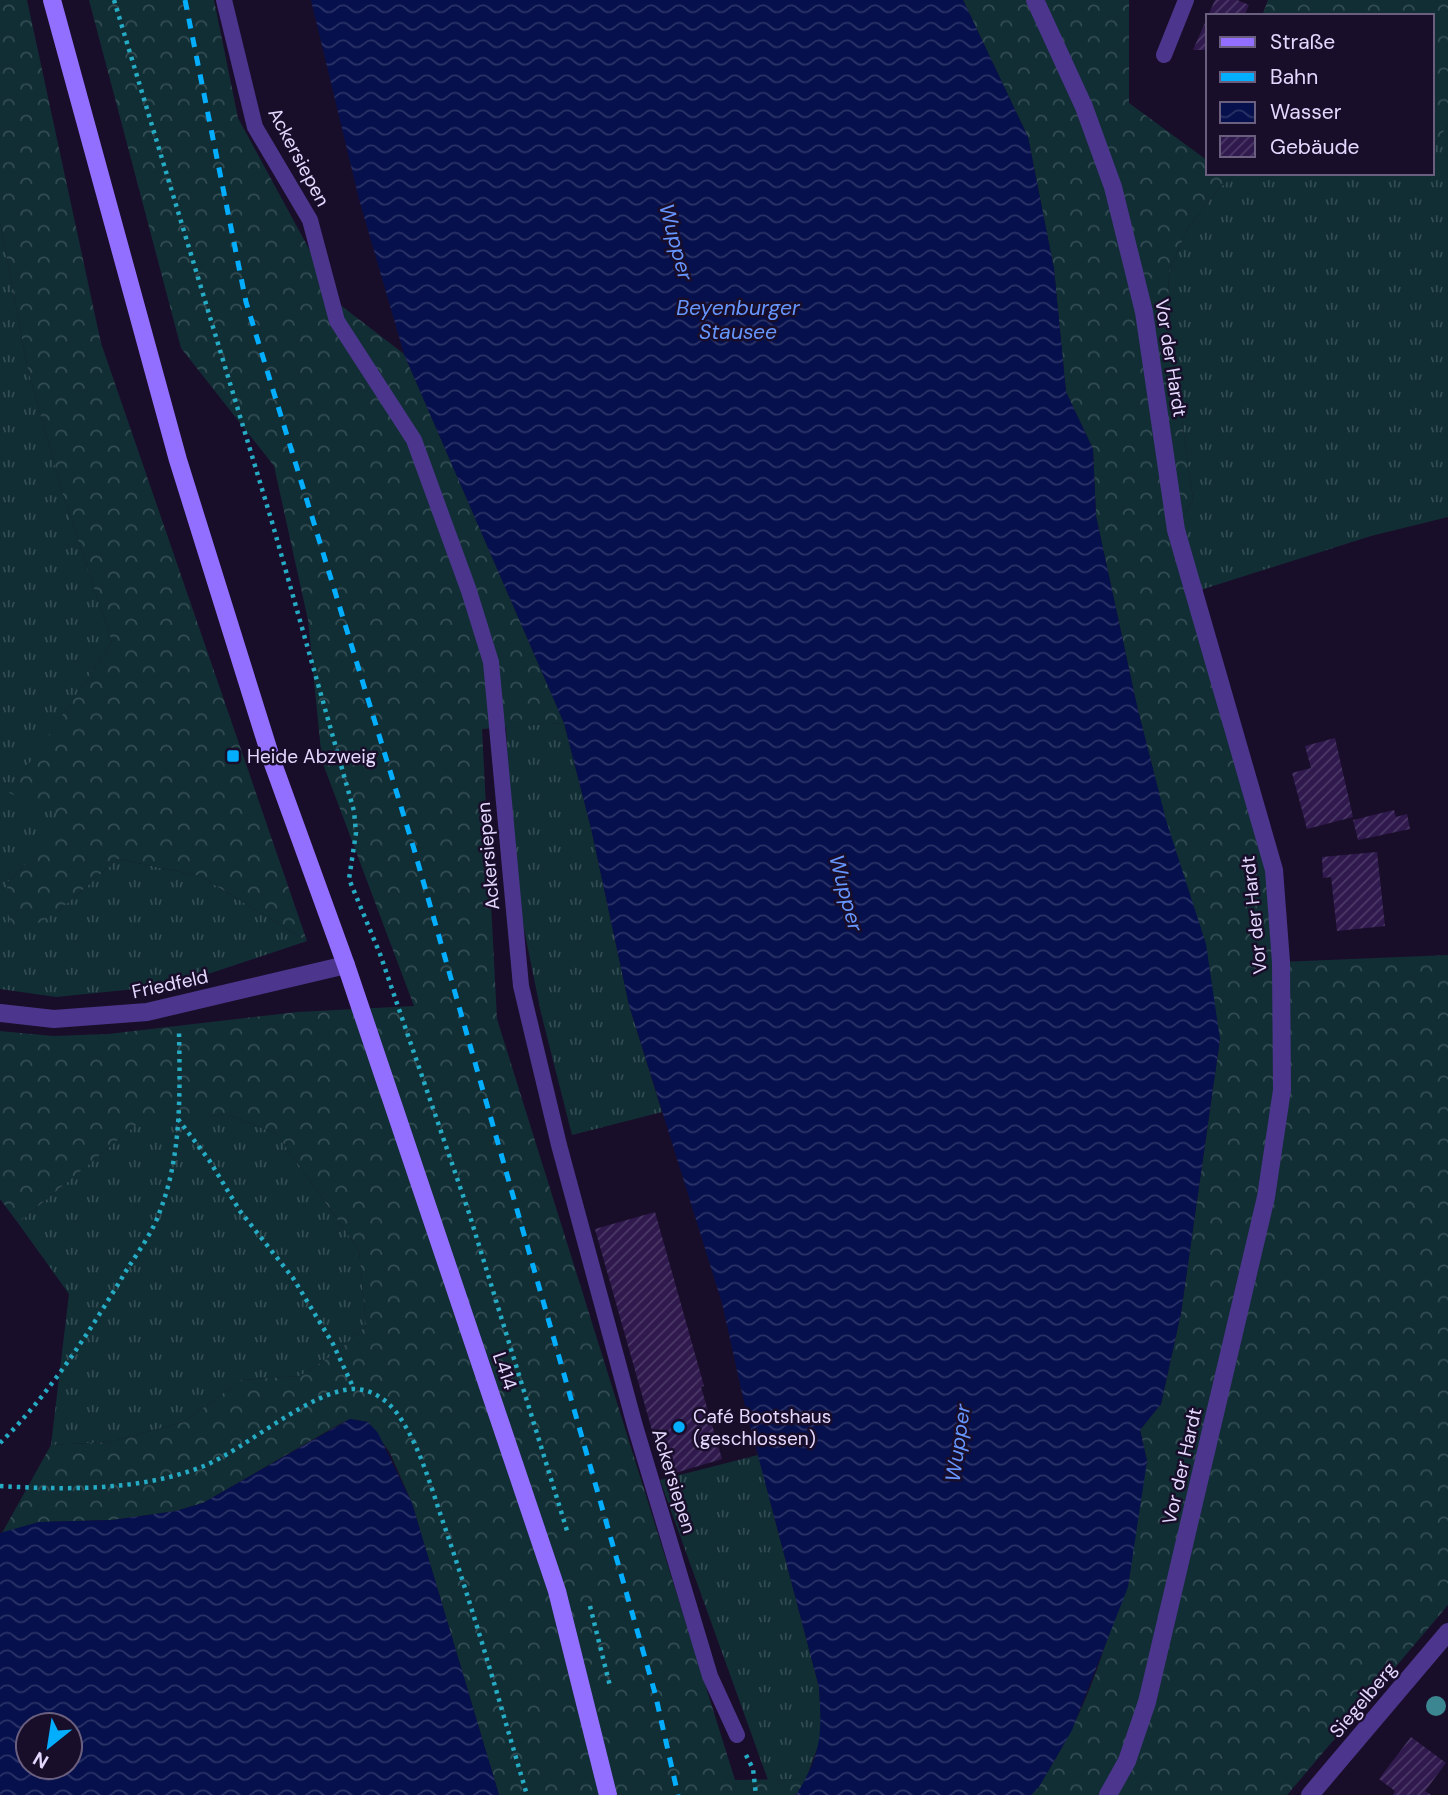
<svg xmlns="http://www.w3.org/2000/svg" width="1448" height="1795" viewBox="0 0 1448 1795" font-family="'DM Sans',sans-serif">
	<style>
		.grass { fill: url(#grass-tufts) }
		.forest { fill: url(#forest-crowns) }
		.water { fill: url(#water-waves); fill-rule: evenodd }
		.building { fill: url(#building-hatch) }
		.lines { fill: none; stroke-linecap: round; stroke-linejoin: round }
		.path { stroke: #26abc5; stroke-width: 4.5; stroke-dasharray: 3.5 5; stroke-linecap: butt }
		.service { stroke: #4c368d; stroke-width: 16 }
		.minor { stroke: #4c368d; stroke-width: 18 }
		.secondary { stroke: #926fff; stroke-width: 18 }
		.rail { stroke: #04aeff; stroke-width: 5; stroke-dasharray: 10 9; stroke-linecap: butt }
		.tree { fill: #3c8691 }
		.poi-dot { fill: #04aeff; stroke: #190e2a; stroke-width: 2.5 }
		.labels { text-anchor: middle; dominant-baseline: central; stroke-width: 5; stroke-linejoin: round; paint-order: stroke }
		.street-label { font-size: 19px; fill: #e5d8ff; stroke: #190e2a }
		.poi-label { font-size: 19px; fill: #e5d8ff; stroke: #190e2a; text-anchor: start }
		.water-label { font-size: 21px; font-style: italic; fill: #6696ff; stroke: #190e2a }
	</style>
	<defs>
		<pattern id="grass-tufts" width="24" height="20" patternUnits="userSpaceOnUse" patternTransform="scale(1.75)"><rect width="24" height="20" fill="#112e35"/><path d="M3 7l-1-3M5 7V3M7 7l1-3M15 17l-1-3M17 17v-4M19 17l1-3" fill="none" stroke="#344c53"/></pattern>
		<pattern id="forest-crowns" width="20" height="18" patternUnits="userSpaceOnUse" patternTransform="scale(1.75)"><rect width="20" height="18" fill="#112e35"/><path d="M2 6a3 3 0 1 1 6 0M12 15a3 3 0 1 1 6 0" fill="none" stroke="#344c53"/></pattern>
		<pattern id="water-waves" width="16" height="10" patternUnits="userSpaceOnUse" patternTransform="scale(1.75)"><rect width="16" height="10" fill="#06104c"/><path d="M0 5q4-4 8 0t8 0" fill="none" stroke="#2a3267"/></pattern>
		<pattern id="building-hatch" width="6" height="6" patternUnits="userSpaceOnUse" patternTransform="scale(1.75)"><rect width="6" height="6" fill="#2f194d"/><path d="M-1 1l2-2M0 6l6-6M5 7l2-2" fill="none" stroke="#4d3a68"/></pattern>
	</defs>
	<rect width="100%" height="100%" fill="#190e2a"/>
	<path class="grass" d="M1448,125V517L1371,536L1194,592L1176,530L1193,499L1168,322L1169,270L1188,228L1219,188L1238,173H1432V149Z
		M0,222L28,370L64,498L112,642L10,792L71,819L7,883L57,912L118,859L200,876L307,941L175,985L56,997L0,989Z
		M564,723L591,828L629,1005L662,1112L572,1135L541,1013L512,870L506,727Z
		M227,1114L277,1134L359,1250L366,1326L336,1353L300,1376L241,1380L184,1422L109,1442L51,1445L69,1294L18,1223L138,1123Z
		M758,1455L819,1687L822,1735L806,1779L768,1780L660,1480Z"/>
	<path class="forest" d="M0,0H27L101,343L307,941L200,876L118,859L57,912L10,940L7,883L70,819L9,793L112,642L64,498L28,370L0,222Z
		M89,0H214L238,118L339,304L404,354L564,723L482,729L497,1019L735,1780L806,1779L796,1795H499L412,1503L390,1453L368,1422L350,1419L338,1425L203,1503L176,1511L113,1520L39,1522L2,1533L51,1445L109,1442L184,1422L241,1380L300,1376L336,1353L366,1326L359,1250L277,1134L227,1114L137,1124L18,1223L0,1199V1031L53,1036L108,1034L297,1012L414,1006L322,761L308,620L274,466L181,348Z
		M963,0H1129V103L1208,161V173H1238L1219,188L1188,228L1169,270L1168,322L1193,499L1176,530L1252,785L1281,962L1448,955V1605L1287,1795H1031C1042,1784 1049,1769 1057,1756C1110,1666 1128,1562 1147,1461L1140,1430L1161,1404L1181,1313L1220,1039L1137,706L1096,516L1093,449L1066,392L1054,269L1028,137Z
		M1268,0H1448V125L1432,149V16H1262Z"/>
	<path class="water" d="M311,0H963L1028,137L1054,269L1066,392L1093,449L1096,516L1137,706L1166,820L1206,944L1220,1039L1181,1313L1161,1404L1140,1430L1147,1461L1128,1587L1072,1730L1039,1787L1031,1795H796C822,1754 822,1734 819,1687L744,1402L722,1303L629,1005L591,828L564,723L404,354L359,199Z
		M350,1419L368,1422L378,1433L412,1503L499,1795H0V1533L39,1522L113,1520L176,1511L203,1503ZM28,1725H70V1767H28Z"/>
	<path class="building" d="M1215,0H1237L1249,5L1244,16H1208V50H1193Z
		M1335,738L1353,817L1307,829L1292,773L1311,768L1305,746Z
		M1394,810L1396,817L1407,814L1410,829L1358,840L1353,820Z
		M1377,852L1385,926L1337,931L1331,877L1323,878L1322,857Z
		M655,1212L704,1386L701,1387L722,1459L665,1476L595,1229Z
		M1411,1737L1446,1763L1425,1791L1431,1795H1393L1395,1791L1379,1779Z"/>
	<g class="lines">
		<path class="path" d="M114,0L272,522L354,811L356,833L349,879L380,954L469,1213L568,1534
			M178,1119L209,1160L240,1211L293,1278L333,1344L354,1389
			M0,1443C50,1394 90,1331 126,1271C138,1252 153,1232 160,1211C182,1154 180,1091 179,1031
			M0,1486C67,1490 141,1491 204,1466C247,1448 311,1390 354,1389C374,1389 391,1403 401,1419C421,1450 431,1487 443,1522C474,1611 500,1704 527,1795
			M590,1606L610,1686
			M746,1755L753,1769L756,1795"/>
		<path class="service" d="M224,0L255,127L310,220L337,321L414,440L469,591L491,662L521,986L559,1145L635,1426L710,1676L737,1735
			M1164,55L1186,0"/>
		<path class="minor" d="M1035,0L1084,107L1113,187L1144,312L1176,530L1274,870L1281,962L1282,1090L1266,1197L1147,1702L1127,1761L1108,1795
			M0,1013L54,1019L147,1012L346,965
			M1310,1795L1448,1632"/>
		<path class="secondary" d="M52,0L178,460L272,761L346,965L557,1591L608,1795"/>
		<path class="rail" d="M185,0L246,302L414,849L655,1693L678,1795"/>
	</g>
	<circle class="tree" cx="1436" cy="1706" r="10"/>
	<g class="poi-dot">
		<rect x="226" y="749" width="14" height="14" rx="3.5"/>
		<circle cx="679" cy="1427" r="7"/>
	</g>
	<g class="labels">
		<g class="street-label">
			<text transform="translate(299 157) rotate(62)">Ackersiepen</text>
			<text transform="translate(1171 358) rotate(81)">Vor der Hardt</text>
			<text transform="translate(488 856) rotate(-95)">Ackersiepen</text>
			<text transform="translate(1254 915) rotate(-96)">Vor der Hardt</text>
			<text transform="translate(170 984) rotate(-12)">Friedfeld</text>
			<text transform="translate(505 1371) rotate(71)">L414</text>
			<text transform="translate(1182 1466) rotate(-77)">Vor der Hardt</text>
			<text transform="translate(674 1481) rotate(73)">Ackersiepen</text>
			<text transform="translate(1363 1700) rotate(-50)">Siegelberg</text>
		</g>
		<g class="poi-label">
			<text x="247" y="756">Heide Abzweig</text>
			<text x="693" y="1416">Café Bootshaus<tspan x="693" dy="22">(geschlossen)</tspan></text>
		</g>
		<g class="water-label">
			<text transform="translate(676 242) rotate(75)">Wupper</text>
			<text x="738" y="308">Beyenburger<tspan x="738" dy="24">Stausee</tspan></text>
			<text transform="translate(846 893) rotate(75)">Wupper</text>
			<text transform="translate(958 1443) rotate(-82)">Wupper</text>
		</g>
	</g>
	<rect x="1206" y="14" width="228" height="161" fill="#190e2a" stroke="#6b5f7f" stroke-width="2"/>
	<rect x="1220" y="37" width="35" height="10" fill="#926fff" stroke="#6b5f7f" stroke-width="2"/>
	<text x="1270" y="49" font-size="21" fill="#e5d8ff">Straße</text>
	<rect x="1220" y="72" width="35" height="10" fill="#04aeff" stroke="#6b5f7f" stroke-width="2"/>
	<text x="1270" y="84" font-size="21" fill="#e5d8ff">Bahn</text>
	<rect x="1220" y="102" width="35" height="21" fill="url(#water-waves)" stroke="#6b5f7f" stroke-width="2"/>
	<text x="1270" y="119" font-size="21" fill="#e5d8ff">Wasser</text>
	<rect x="1220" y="136" width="35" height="21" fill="url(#building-hatch)" stroke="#6b5f7f" stroke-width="2"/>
	<text x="1270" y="154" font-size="21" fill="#e5d8ff">Gebäude</text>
	<g transform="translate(49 1746) rotate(210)"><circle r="33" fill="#190e2a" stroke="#6b5f7f" stroke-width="2"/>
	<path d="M0-5L12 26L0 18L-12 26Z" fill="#04aeff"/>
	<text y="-10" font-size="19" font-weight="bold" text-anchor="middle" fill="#e5d8ff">N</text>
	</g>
</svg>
